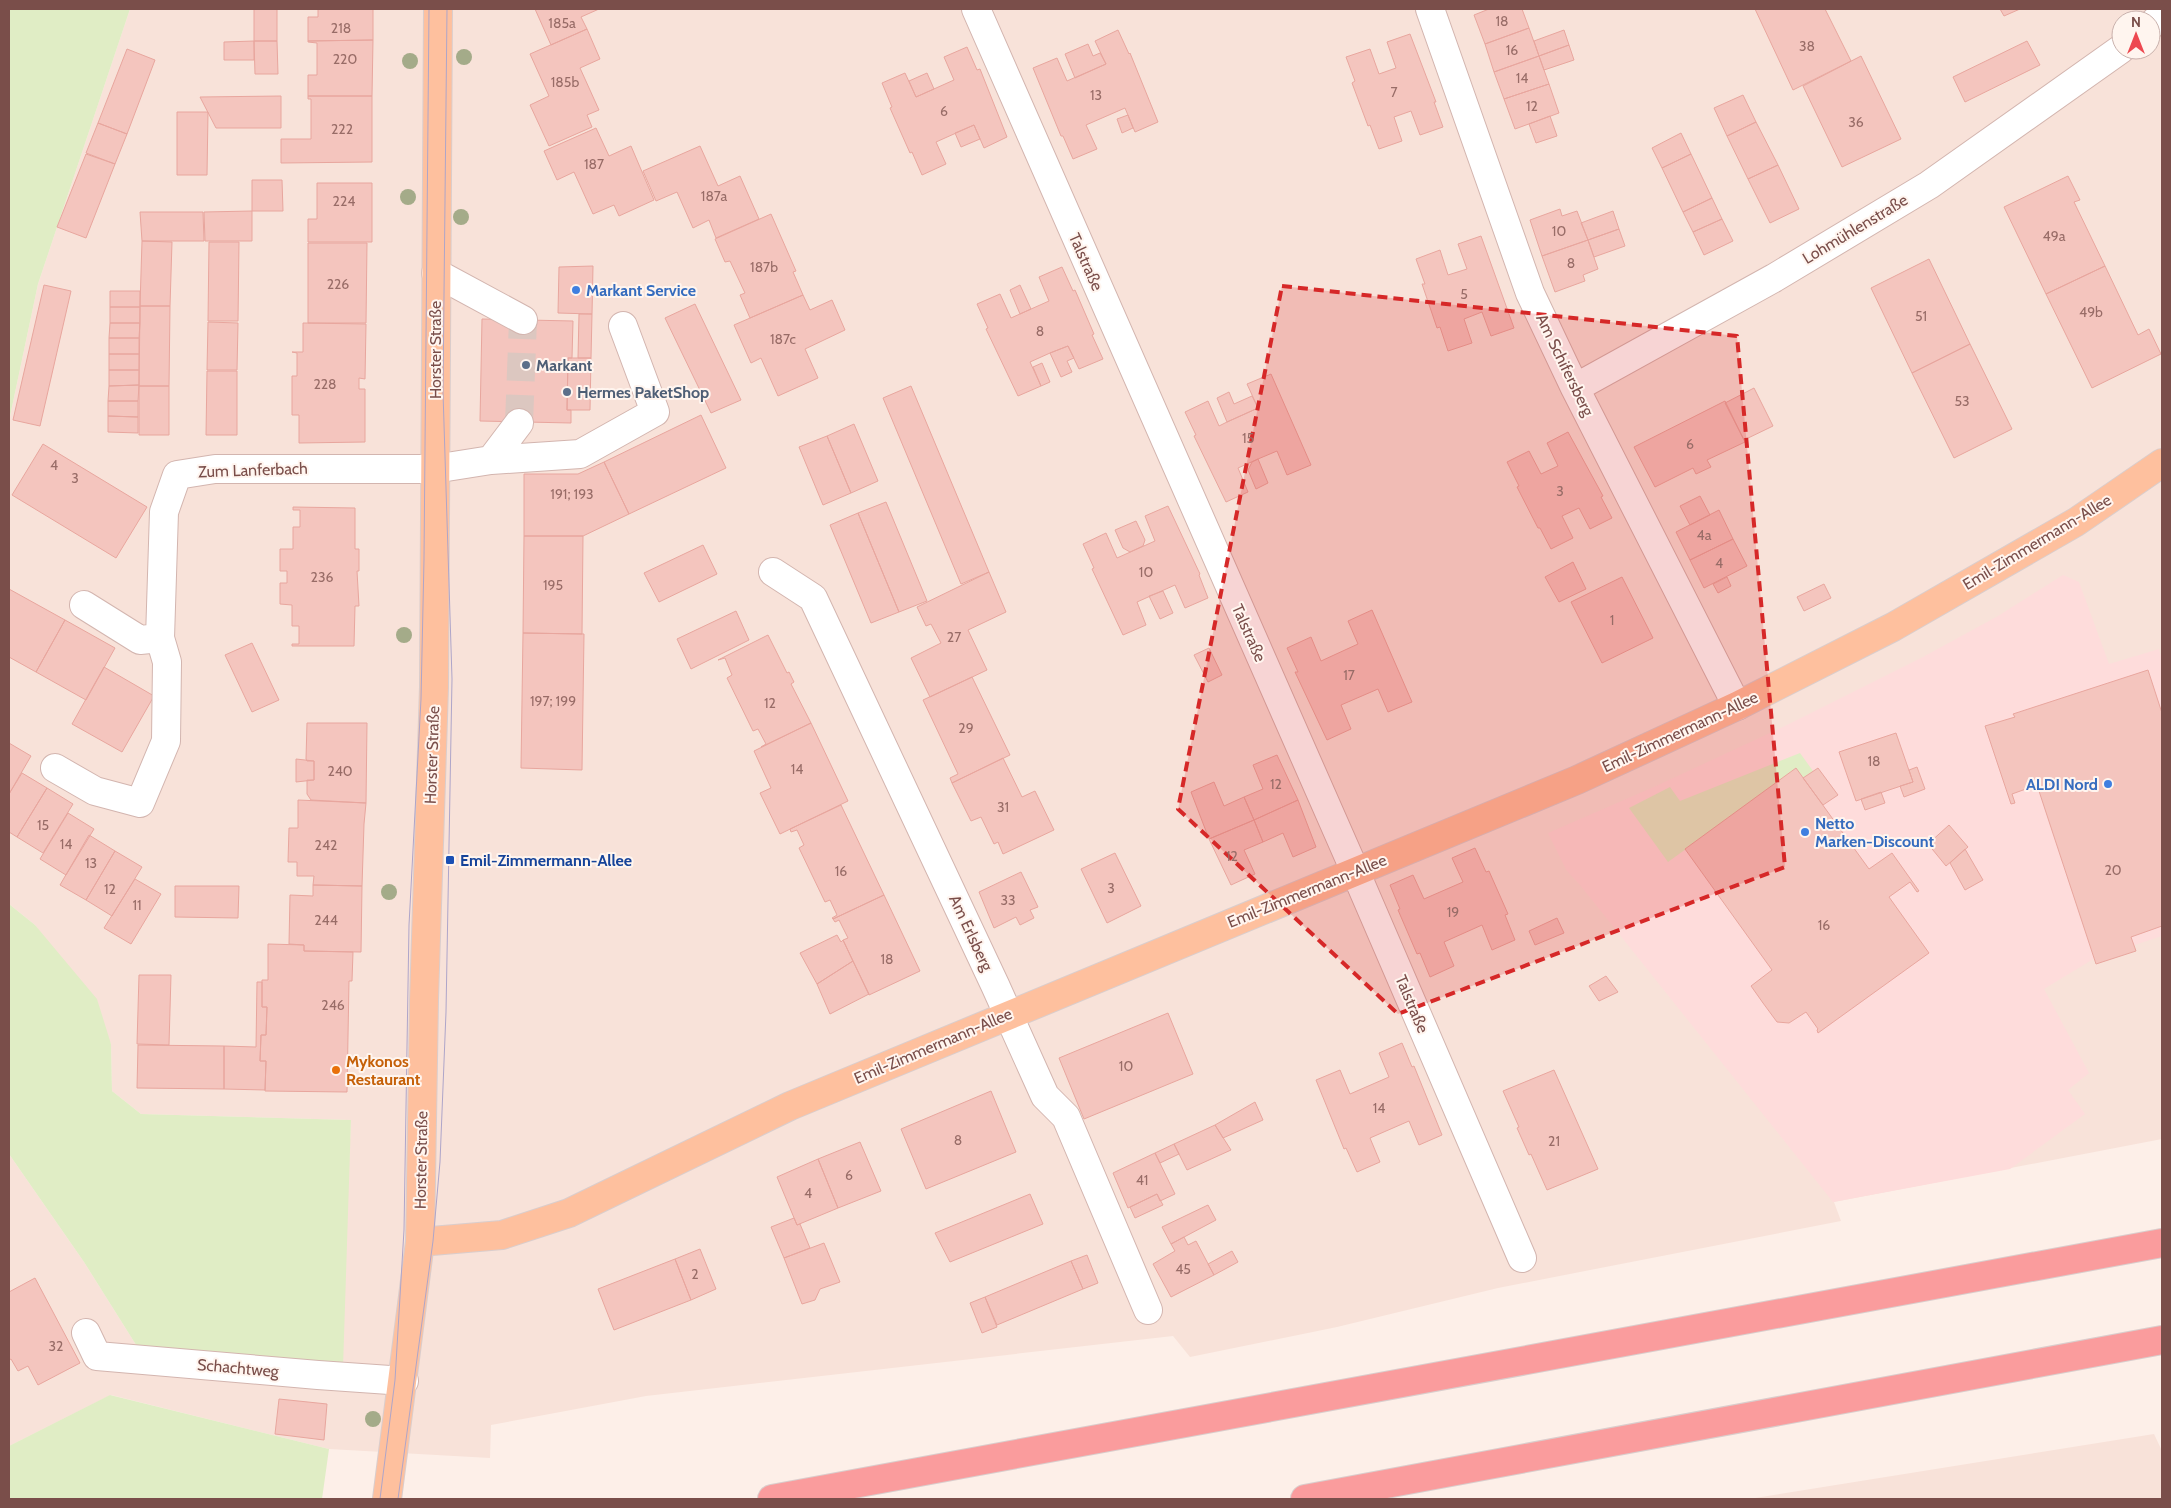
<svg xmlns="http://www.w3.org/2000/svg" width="2171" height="1508" viewBox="0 0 2171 1508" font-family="Cabin,sans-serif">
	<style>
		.residential { fill: #f8e2d9; fill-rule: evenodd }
		.commercial { fill: #fedcdb }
		.green { fill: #e0edc5 }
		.building { fill: #f4c5be; stroke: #e8a69e }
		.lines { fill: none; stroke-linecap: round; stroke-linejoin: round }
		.minor-tunnel { stroke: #dcc7c0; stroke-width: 28; stroke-dasharray: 28 14; stroke-linecap: butt }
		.minor-casing { stroke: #d3b5af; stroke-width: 30 }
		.major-casing { stroke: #dacdcc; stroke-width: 30 }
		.highway-casing { stroke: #dacdcc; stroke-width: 30 }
		.minor { stroke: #fff; stroke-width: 28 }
		.major { stroke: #fec09e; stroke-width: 28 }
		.highway { stroke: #fa9c9d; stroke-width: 28 }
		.tram { stroke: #aea5c9; stroke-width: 1 }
		.tree { fill: #a4ab89 }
		.marked { fill: #d62828; fill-opacity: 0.2; stroke: #d62828; stroke-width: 4; stroke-dasharray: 10 6; stroke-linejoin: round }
		.shop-dot { fill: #3f7fe0; stroke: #fff5ef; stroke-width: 2 }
		.service-dot { fill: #5c6f8a; stroke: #fff5ef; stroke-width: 2 }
		.transit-dot { fill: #1a4fb4; stroke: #fff5ef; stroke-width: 2 }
		.food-dot { fill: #e8710a; stroke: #fff5ef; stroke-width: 2 }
		.labels { text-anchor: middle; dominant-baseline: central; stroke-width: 4; stroke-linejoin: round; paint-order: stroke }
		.number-label { font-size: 14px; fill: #986c67 }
		.street-label { font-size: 16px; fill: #7a4e4a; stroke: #fff5ef }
		.shop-label { font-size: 16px; font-weight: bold; fill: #366cbe; stroke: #fff5ef; text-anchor: start }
		.service-label { font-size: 16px; font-weight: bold; fill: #4e5e75; stroke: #fff5ef; text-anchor: start }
		.transit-label { font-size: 16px; font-weight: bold; fill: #164399; stroke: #fff5ef; text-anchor: start }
		.food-label { font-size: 16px; font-weight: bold; fill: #c56008; stroke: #fff5ef; text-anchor: start }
	</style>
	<rect width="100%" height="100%" fill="#fdefe8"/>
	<path class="residential" d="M130,9H2162V1139L1834,1202L1841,1221L1498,1288L1337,1327L1190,1357L1173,1336L646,1396L491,1425L490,1458L329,1449L111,1395L9,1446V1154L84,1262L138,1348L346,1223L351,1120L141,1114L112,1091L111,1044L35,925L9,904V421L38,284ZM2121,20H2151V50H2121Z
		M2154,1434L2162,1451V1499H1749Z"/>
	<path class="commercial" d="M2063,575L2079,582L2109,664L2159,649L2162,660V936L2095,958L2044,989L2089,1073L2068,1090L2085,1114L2010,1169L1833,1202L1580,885L1567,871L1548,833L1656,786L1787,725L1923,657L1998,616Z"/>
	<path class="green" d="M9,9H130L38,284L9,421Z
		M1800,753L1813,771L1803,778L1796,769L1668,862L1629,808L1670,787L1680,801Z
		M9,904L35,925L97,999L111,1044L112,1091L141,1114L351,1120L343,1368L138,1348L84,1262L9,1154Z
		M110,1395L329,1449L322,1499H9V1446Z"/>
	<path class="building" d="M254,9H277V41H254Z
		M318,9H373V40L308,41V17H318Z
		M535,9H599L581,17L587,29L551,45Z
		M1489,9H1522L1529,28L1485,44L1474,15Z
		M1755,9H1825L1851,61L1793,90Z
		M2000,9H2020L2004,16Z
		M1529,28L1539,56L1494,72L1485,44Z
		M587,29L600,59L580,68L599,110L587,115L592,127L549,146L530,105L549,96L530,54Z
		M1118,30L1129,54L1130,53L1158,122L1135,132L1125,108L1086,125L1097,149L1073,159L1063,136H1061L1033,68L1057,58L1067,81L1106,64L1095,41Z
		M1564,30L1569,45L1539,56L1534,41Z
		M1410,34L1436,102H1434L1443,127L1420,135L1411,111L1394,117L1402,141L1379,149L1370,125L1368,126L1352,83L1355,81L1346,57L1370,49L1379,74L1396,68L1387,42Z
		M373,40L372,96H308V75H317V43L308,42V41Z
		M254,41H277L278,74H255Z
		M254,41V60H224V42Z
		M2027,41L2040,65L1965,102L1953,77Z
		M1088,44L1093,56L1100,53L1106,64L1075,78L1065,54Z
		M1569,45L1574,60L1544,70L1539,56Z
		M967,47L977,70L980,69L1007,137L984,148L974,125L936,142L946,164L922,175L912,152L910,153L890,108L892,107L882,83L905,73L916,97L954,80L944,57Z
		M127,49L155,60L127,134L98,123Z
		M1539,56L1549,84L1504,99L1494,72Z
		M1861,56L1901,139L1842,167L1803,86Z
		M927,73L934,89L916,97L909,81Z
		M1549,84L1559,113L1515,129L1504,99Z
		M1743,95L1756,122L1727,136L1714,108Z
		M281,96V128H216L200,97Z
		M308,96H372V162L281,163V139H311V99H308Z
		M177,112H208L207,175H177Z
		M1128,115L1133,128L1122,133L1117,119Z
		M1550,116L1557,136L1536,143L1529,124Z
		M1756,122L1778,165L1748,179L1727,136Z
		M98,123L127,134L115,164L86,153Z
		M974,125L980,139L961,147L955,133Z
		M596,128L609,156L631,146L654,200L619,216L614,205L593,214L574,172L557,180L544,151Z
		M1681,133L1691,154L1662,168L1652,148Z
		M700,146L718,186L740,176L759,219L716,238L709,220L693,228L677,192L656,201L643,171Z
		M86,154L115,164L86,238L57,227Z
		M1691,154L1712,198L1683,212L1662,168Z
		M1778,165L1799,209L1770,223L1748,179Z
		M2068,176L2080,200L2074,202L2105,266L2046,294L2004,207Z
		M252,180H282L283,211H252Z
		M317,183H372V242H308V219H317Z
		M1712,198L1722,219L1693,232L1683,212Z
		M1560,209L1562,216L1577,211L1588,240L1542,256L1530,220Z
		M252,211V241H205L204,212Z
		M1613,211L1619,229L1588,240L1581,223Z
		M140,212H203L204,241H142Z
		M771,214L796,271L793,272L803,295L750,318L740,295L745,293L730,261L725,262L715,239Z
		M1722,219L1733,241L1704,255L1693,232Z
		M1619,229L1625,246L1594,257L1588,240Z
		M1481,236L1514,328L1491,336L1482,312L1464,319L1472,343L1448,351L1440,327L1437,328L1422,284H1425L1416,259L1440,250L1448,275L1467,269L1458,244Z
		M1588,240L1598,269L1583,275L1585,281L1555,292L1542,256Z
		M142,241L172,242L170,306H140Z
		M209,242H239L238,321H208Z
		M308,243H367L366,323H308Z
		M1929,259L1970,344L1912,373L1871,288Z
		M593,266L592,314L558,313L559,267Z
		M2105,266L2138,335L2149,329L2161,354L2092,388L2046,294Z
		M1062,267L1073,291L1075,290L1094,334L1092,335L1103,359L1079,369L1068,346L1050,353L1030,362L1041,386L1018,396L986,329L988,328L977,304L1000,294L1011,318L1049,301L1039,277Z
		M44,285L71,291L40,426L13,420Z
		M1020,285L1031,309L1020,314L1010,290Z
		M110,291H140V307H110Z
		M803,295L810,310L832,300L845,330L805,349L818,378L778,396L761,358L751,363L734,325Z
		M695,304L741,400L711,413L665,318Z
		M140,306H170L169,386H139Z
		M110,307H140V323H110Z
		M579,314H592L591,358H578Z
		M482,319L573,321L572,358H568L567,410H571V423L480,421Z
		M208,322L238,323L237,370H207Z
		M110,323H140L139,338H109Z
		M303,323L366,324L365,379L359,378V389H365V442L299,443V415H292V376H297V353L292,352H303Z
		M109,338H139V354H109Z
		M1970,344L2012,429L1954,458L1912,373Z
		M1068,346L1074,358L1067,361L1072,372L1061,377L1050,353Z
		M109,354H139V370H109Z
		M568,358H591L590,410H567Z
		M1042,363L1050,382L1041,386L1033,367Z
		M109,370H139V385L109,386Z
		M207,371H237V435H206Z
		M1271,374L1311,465L1287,475L1277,451L1258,459L1238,468L1248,492L1226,502L1194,436L1196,435L1185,412L1208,401L1219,426L1227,422L1258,408L1247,384Z
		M139,385L138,401H108L109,386Z
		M139,386H169V435H139Z
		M911,386L989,572L961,584L883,398Z
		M1754,388L1773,426L1744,440L1725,403Z
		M1229,392L1234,404L1252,396L1258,408L1227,422L1217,398Z
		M108,401H138V417L108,416Z
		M1725,401L1745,442L1707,460L1711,467L1696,474L1693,468L1655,487L1634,447Z
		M701,415L726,468L629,514L604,462Z
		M108,416L138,417V433L108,432Z
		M854,424L878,481L851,493L827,436Z
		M1568,432L1603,496L1601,497L1612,518L1590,529L1579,508L1562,516L1573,538L1551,549L1540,528H1538L1517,487L1519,486L1507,462L1529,451L1541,474L1558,466L1547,443Z
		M827,436L851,493L823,505L799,447Z
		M43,444L147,507L116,558L12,495Z
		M1258,459L1268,483L1256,489L1248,470L1252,462Z
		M604,462L629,514L583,536H524V474H578Z
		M1700,496L1710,515L1690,525L1680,506Z
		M886,502L927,601L899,612L858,513Z
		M1168,506L1200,574L1199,575L1208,598L1185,608L1175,585L1137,602L1146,625L1123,635L1092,569L1094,568L1083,544L1106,533L1117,558L1155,541L1145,516Z
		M293,507L355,508V549H359V571H357L359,606H355L354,646H292V644H299V626H292V605L280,604V583H287V571H280V549H293V527H300V510H293Z
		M1719,510L1733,539L1690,560L1676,532Z
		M858,513L899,612L871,623L830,525Z
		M1136,521L1145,540L1143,546L1130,552L1123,548L1115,530Z
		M524,536H583L582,634L523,633Z
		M1733,539L1747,566L1704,588L1690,560Z
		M703,545L717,574L659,602L644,573Z
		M1573,562L1586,589L1559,602L1545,577Z
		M989,572L1006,612L968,630L987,670L930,697L911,658L941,643L931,624L926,626L917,607Z
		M1622,577L1653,638L1602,663L1571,602Z
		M1727,577L1731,586L1718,593L1713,584Z
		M1824,584L1831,598L1804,611L1797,597Z
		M9,589L65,620L36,672L9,657Z
		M1163,591L1173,613L1160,619L1149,596Z
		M1372,610L1412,702L1388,712L1378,689L1341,705L1351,729L1327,740L1295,672H1298L1287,648L1311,637L1321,661L1358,644L1348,621Z
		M736,611L749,640L691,669L677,639Z
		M65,620L115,648L86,700L36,672Z
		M523,633L584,634L582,770L521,768Z
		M768,635L787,673L789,672L794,682L791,684L811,723L761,747L766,744L758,729L753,731L727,678L732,675L725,658L718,660Z
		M252,643L279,700L252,712L225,655Z
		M1209,648L1222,675L1208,682L1194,655Z
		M104,667L154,696L122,752L72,724Z
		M2148,670L2162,713V926L2131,937L2136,951L2096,964L2037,785L2012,794L2015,803L2011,804L1985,726L2015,717L2013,714Z
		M972,677L1010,755L952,783L950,778L958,774L923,700Z
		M307,723H367L366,803L311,800L307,794V780H314V761H307L306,759Z
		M811,723L848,801L780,834L760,793L771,788L754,751Z
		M1896,733L1913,782L1856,801L1839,752Z
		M9,743L31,756L9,794Z
		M1277,755L1298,800L1254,820L1244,797L1263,789L1253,765Z
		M1003,758L1022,797L1035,791L1054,830L1003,854L998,842L994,844L981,817L971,821L952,783Z
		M296,759L314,761V780L296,782Z
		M1917,767L1925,789L1904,797L1900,786L1913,782L1909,770Z
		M1796,768L1869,869L1892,853L1919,891L1917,892L1910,882L1889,897L1929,953L1818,1033L1817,1030L1818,1029L1806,1012L1789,1023L1777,1022L1763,1003L1751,986L1772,970L1685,849Z
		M1818,768L1838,795L1823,805L1803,778Z
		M22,773L47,788L17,837L9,832V794Z
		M1214,782L1224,806L1244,797L1254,820L1209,839L1191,792Z
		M47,788L73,804L43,853L17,837Z
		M1881,792L1885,803L1865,810L1861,799Z
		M298,800L366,803L364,824L362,886L313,885L314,876H297V862H288L289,828H298Z
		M1298,800L1316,847L1293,857L1283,833L1263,842L1254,820Z
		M841,805L884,895L833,919L832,918L837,915L830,900L825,902L799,848L804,845L797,830L791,832L790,829Z
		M68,813L94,829L66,875L40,859Z
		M1254,820L1263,842L1244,850L1255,874L1231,885L1209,839Z
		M1949,825L1968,847L1946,866L1928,844Z
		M89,835L115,851L86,900L60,885Z
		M1475,848L1486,872L1489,871L1508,914L1505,915L1515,940L1492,950L1482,925L1444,942L1454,966L1430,977L1420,953L1417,954L1398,910L1400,909L1390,885L1413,875L1424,899L1463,882L1452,858Z
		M1965,849L1983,880L1965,890L1950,863Z
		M115,851L142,867L112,916L86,900Z
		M1115,853L1141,906L1107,923L1081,869Z
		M1021,872L1038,907L1030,910L1034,918L1020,925L1016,917L994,928L979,892Z
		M135,879L161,894L131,944L104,928Z
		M313,885L362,886L361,952L304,951V945L289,944L290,895L313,896Z
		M175,886H239L238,918L175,917Z
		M884,895L920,971L869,995L843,940L848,938L839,920L835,922L833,919Z
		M1557,918L1564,933L1535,945L1529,931Z
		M837,935L841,942L843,940L853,961L817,984L800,953Z
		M268,944L304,945V951L353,952L352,981H349L347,1092L265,1091L266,1061H260L261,1035H266L267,1007H262V980H268Z
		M853,961L869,994L830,1014L817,984Z
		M139,975H171L169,1045L137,1044Z
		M1606,976L1618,992L1599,1001L1589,986Z
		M257,982H262V1007H267L266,1035H261L260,1061H266L265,1090L224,1089V1046L256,1047Z
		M1168,1013L1193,1074L1084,1119L1059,1058Z
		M1402,1043L1412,1067L1414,1066L1442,1135L1419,1145L1409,1121L1370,1138L1380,1162L1357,1172L1346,1148L1344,1149L1316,1080L1340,1070L1350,1094L1389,1077L1379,1053Z
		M138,1045L224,1046V1089L137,1088Z
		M1554,1070L1598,1169L1547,1190L1531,1154L1529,1155L1517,1128L1519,1127L1503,1091Z
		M991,1091L1016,1152L926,1189L901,1129Z
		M1255,1102L1263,1120L1223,1138L1215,1125Z
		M1215,1125L1231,1150L1187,1170L1174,1144Z
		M860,1142L881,1191L838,1208L818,1159Z
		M1174,1144L1179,1154L1160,1163L1155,1153Z
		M1155,1153L1175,1194L1160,1201L1157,1194L1128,1208L1113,1173Z
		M818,1159L838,1208L797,1225L777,1177Z
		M1030,1194L1043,1224L950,1262L935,1233Z
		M1157,1194L1163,1205L1135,1218L1130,1207Z
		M1208,1205L1216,1220L1171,1244L1162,1227Z
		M794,1218L797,1225L800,1224L810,1248L784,1258L771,1227Z
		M1184,1237L1188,1245L1196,1241L1214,1275L1171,1297L1153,1264L1175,1251L1171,1244Z
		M824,1243L840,1282L820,1289L815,1300L802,1304L784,1258Z
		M700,1249L716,1289L691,1300L675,1259Z
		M1232,1251L1238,1262L1214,1275L1208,1264Z
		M1087,1255L1098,1283L1083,1289L1071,1261Z
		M675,1259L691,1300L614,1330L598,1289Z
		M1071,1261L1083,1289L997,1325L985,1297Z
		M35,1278L80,1363L38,1385L28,1366L18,1371L11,1359L9,1360V1292Z
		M985,1297L997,1327L982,1333L970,1303Z
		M279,1399L327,1404L324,1440L275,1434Z"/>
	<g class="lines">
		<path class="minor-tunnel" d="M519,423L523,320"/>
		<g class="minor-casing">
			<path id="minor" d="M976,9L1355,871L1522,1258
				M1430,9L1530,293L1575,388L1737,706
				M2151,25L2162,15
				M436,273L523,320
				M1575,388L1774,278L1929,185L2121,49
				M491,460L519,423
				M773,572L813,598L995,985L1045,1096L1066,1117L1148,1310
				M84,605L140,640L160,638
				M55,768L95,791L140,803L166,741L167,662L160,638L164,512L177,475L215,469H434L491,460L580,454L655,412L623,326
				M86,1333L97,1356L318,1375L404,1381"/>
		</g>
		<g class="major-casing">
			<path id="major" d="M420,1242L502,1235L569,1213L790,1106L1577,780L1737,706L1893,627L2076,522L2162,463
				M387,1499L420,1242L424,1000L434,687L438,9"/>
		</g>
		<g class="highway-casing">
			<path id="highway" d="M772,1499L2162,1243
				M1305,1499L2162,1340"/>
		</g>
		<use href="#minor" class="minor"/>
		<use href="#major" class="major"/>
		<use href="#highway" class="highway"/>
		<path class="tram" d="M380,1499L395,1380L404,1230L409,925L421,699L424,559L429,9
			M398,1499L433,1241L440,1162L446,1012L452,679L443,392L447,9"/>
	</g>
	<g class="tree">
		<circle cx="464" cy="57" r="8"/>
		<circle cx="410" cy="61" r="8"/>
		<circle cx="408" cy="197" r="8"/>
		<circle cx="461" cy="217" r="8"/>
		<circle cx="404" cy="635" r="8"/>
		<circle cx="389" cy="892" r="8"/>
		<circle cx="373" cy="1419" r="8"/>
	</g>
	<path class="marked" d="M1282,286L1737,336L1785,867L1398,1014L1178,809Z"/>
	<g class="shop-dot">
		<circle cx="576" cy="290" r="5"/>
		<circle cx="2108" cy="784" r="5"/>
		<circle cx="1805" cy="832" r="5"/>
	</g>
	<g class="service-dot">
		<circle cx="526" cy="365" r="5"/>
		<circle cx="567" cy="392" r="5"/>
	</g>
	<rect class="transit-dot" x="445" y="855" width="10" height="10" rx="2.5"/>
	<circle class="food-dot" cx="336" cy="1070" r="5"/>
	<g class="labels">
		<g class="number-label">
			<text x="1502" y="21">18</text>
			<text x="562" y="23">185a</text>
			<text x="341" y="28">218</text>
			<text x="1807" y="46">38</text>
			<text x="1512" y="50">16</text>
			<text x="345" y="59">220</text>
			<text x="1522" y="78">14</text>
			<text x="565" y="82">185b</text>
			<text x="1394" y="92">7</text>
			<text x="1096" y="95">13</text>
			<text x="1532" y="106">12</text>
			<text x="944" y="111">6</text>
			<text x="1856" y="122">36</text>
			<text x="342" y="129">222</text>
			<text x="594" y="164">187</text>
			<text x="714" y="196">187a</text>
			<text x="344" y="201">224</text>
			<text x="1559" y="231">10</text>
			<text x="2054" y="236">49a</text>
			<text x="1571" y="263">8</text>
			<text x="764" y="267">187b</text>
			<text x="338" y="284">226</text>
			<text x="1464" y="294">5</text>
			<text x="2091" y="312">49b</text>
			<text x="1921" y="316">51</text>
			<text x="1040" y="331">8</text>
			<text x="783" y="339">187c</text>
			<text x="325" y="384">228</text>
			<text x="1962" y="401">53</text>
			<text x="1248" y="438">15</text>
			<text x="1690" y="444">6</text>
			<text x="54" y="465">4</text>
			<text x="75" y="478">3</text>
			<text x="1560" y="491">3</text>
			<text x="572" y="494">191; 193</text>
			<text x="1704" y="535">4a</text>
			<text x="1719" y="563">4</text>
			<text x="1146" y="572">10</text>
			<text x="322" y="577">236</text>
			<text x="553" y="585">195</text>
			<text x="1612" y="620">1</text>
			<text x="954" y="637">27</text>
			<text x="1349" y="675">17</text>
			<text x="553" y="701">197; 199</text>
			<text x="770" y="703">12</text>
			<text x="966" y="728">29</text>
			<text x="1874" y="761">18</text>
			<text x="797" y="769">14</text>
			<text x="340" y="771">240</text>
			<text x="1276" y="784">12</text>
			<text x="1003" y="807">31</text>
			<text x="43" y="825">15</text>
			<text x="66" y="844">14</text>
			<text x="326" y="845">242</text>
			<text x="1232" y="856">12</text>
			<text x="91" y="863">13</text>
			<text x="2113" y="870">20</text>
			<text x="841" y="871">16</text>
			<text x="1111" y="888">3</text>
			<text x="110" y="889">12</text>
			<text x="1008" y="900">33</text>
			<text x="137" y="905">11</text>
			<text x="1453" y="912">19</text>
			<text x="326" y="920">244</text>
			<text x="1824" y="925">16</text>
			<text x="887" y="959">18</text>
			<text x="333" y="1005">246</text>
			<text x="1126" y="1066">10</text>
			<text x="1379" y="1108">14</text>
			<text x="958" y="1140">8</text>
			<text x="1554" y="1141">21</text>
			<text x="849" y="1175">6</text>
			<text x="1142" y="1180">41</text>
			<text x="808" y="1193">4</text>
			<text x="1183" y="1269">45</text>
			<text x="695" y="1274">2</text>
			<text x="56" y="1346">32</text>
		</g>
		<g class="street-label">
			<text transform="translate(1855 229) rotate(-31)">Lohmühlenstraße</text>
			<text transform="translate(1086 262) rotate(66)">Talstraße</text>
			<text transform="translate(435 350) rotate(-90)">Horster Straße</text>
			<text transform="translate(1565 365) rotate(64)">Am Schifersberg</text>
			<text transform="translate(253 470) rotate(-2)">Zum Lanferbach</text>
			<text transform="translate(2037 542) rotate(-31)">Emil-Zimmermann-Allee</text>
			<text transform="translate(1249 633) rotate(66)">Talstraße</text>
			<text transform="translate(1680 732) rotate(-25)">Emil-Zimmermann-Allee</text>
			<text transform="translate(432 755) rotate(-88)">Horster Straße</text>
			<text transform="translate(1307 891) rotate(-22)">Emil-Zimmermann-Allee</text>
			<text transform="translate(971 933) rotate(65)">Am Erlsberg</text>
			<text transform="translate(1412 1004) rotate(67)">Talstraße</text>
			<text transform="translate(933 1046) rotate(-23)">Emil-Zimmermann-Allee</text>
			<text transform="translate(421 1160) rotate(-89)">Horster Straße</text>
			<text transform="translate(238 1368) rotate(5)">Schachtweg</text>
		</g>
		<g class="shop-label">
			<text x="586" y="290">Markant Service</text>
			<text x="2098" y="784" text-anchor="end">ALDI Nord</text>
			<text x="1815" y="823">Netto<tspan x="1815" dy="18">Marken-Discount</tspan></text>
		</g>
		<g class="service-label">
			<text x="536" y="365">Markant</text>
			<text x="577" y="392">Hermes PaketShop</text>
		</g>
		<g class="transit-label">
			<text x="460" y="860">Emil-Zimmermann-Allee</text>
		</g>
		<g class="food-label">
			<text x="346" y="1061">Mykonos<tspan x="346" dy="18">Restaurant</tspan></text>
		</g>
	</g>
	<rect width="2171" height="1508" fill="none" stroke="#7a4e4a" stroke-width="20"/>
	<g transform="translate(2136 35)"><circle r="24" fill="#fff5ef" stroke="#cab2ad"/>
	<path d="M0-4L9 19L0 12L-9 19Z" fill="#ed4850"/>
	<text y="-8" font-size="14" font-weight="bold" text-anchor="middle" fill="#7a4e4a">N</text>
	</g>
</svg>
